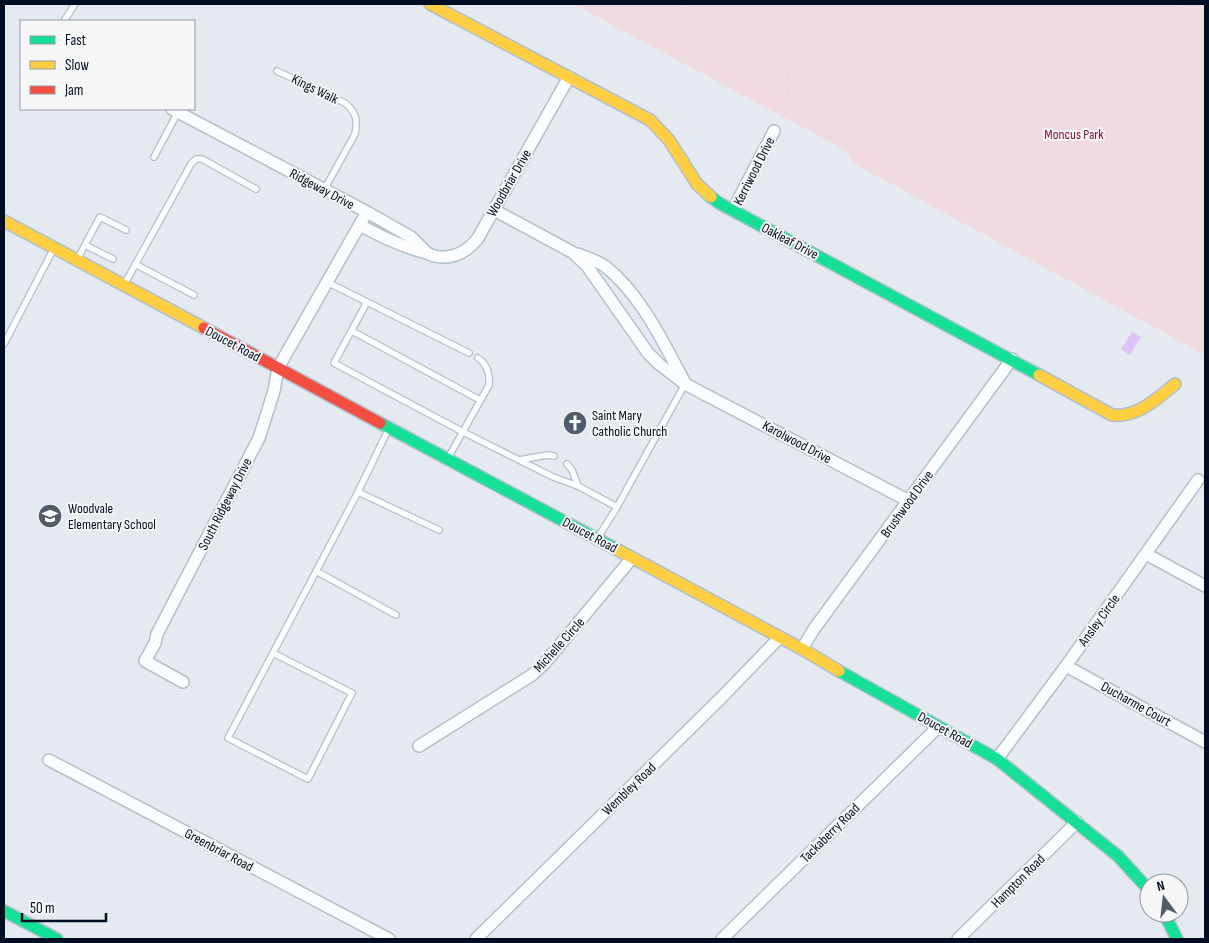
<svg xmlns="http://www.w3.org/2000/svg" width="1209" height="943" viewBox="0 0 1209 943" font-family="'Sofia Sans Condensed',sans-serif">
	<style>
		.green { fill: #f1dae0 }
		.water { fill: #dec3f9 }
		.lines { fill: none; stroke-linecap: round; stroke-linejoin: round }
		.lane-casing { stroke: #b2c0ce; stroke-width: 8 }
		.street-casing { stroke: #b2c0ce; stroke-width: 14 }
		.fast-casing { stroke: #b2c0ce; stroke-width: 14 }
		.slow-casing { stroke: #b2c0ce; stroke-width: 14 }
		.jam-casing { stroke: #b2c0ce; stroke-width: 14 }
		.path { stroke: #d3d5d7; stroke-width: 2; stroke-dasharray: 1 4; stroke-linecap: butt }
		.lane { stroke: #fbfcfd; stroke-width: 5.5 }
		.street { stroke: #fbfcfd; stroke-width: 11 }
		.fast { stroke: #16e098; stroke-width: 11 }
		.slow { stroke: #ffcf43; stroke-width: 11 }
		.jam { stroke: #f24e42; stroke-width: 11 }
		.labels { text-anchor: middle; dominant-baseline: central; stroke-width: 4; stroke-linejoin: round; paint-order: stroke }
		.street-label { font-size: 14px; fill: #000e23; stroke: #f6f6f6 }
		.park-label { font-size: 14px; fill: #781233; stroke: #f6f6f6 }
		.poi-label { font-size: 14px; fill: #000e23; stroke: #f6f6f6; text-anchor: start }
	</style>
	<rect width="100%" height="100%" fill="#e4eaf0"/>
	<path class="green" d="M573,4H1205V355L853,163L847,151Z"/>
	<path class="water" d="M1132,332L1141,337L1130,355L1121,349Z"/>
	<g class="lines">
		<g class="lane-casing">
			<path id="lane" d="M64,21L75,4
				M277,71L345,103C356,112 358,120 355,134L324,190
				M154,157L178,112
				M85,245L113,259
				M78,258L100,217L126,230
				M135,264L194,295
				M327,282L469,353
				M124,285L191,164L196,159H202L256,189
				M367,302L334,363L463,432L553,477L578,486L617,507L685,384
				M352,331L480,400
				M4,344L54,248
				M448,458L489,385C490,374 487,364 478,358
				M519,460L547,455L554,456
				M567,464L572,470L578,486
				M358,492L439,530
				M597,539L617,507
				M316,571L396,615
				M273,653L352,693L308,779L228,738L358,492L389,428"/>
		</g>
		<g class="street-casing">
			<path id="street" d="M172,109L367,212L411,237L426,252
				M494,210L572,252L587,266L648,353L659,364L685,384L909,501
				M733,210L774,131
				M360,225C381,236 400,246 423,252C427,253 431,255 434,256C452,260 467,252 478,238L569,77
				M578,254C588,258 598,261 606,267C641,295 663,342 684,381
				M1146,554L1205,586
				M802,649L814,629L1012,359
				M1066,666L1205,742
				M183,682L145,661L155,643L157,634L259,438L274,391L278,368L367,212
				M419,746L532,675L544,664L632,558
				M997,759L1066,666L1198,480
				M49,760L389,939
				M476,939L721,698L780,637
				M722,939L938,727
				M958,939L1077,822"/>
		</g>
		<g class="fast-casing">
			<path id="fast" d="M711,197L719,203L1039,375
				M380,423L616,549
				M839,671L997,759L1118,856L1149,890
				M4,911L57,939
				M1164,913L1177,939"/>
		</g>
		<g class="slow-casing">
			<path id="slow" d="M430,4L650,120L669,140L697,184L711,197
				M4,221L204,328
				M1039,375L1112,415C1137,418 1157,399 1175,384
				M616,549L802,649L839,671"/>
		</g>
		<g class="jam-casing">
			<path id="jam" d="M204,328L380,423"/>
		</g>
		<path class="path" d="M683,4C693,20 711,32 728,39C746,45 774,51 785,69C795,85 786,106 779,121
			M1170,4L1171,6L1182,9L1189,5L1198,4"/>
		<use href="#lane" class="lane"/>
		<use href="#street" class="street"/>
		<use href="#fast" class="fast"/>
		<use href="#slow" class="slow"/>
		<use href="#jam" class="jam"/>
	</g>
	<defs>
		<g id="church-disc" transform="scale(1.25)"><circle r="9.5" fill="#505b6b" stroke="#f6f6f6"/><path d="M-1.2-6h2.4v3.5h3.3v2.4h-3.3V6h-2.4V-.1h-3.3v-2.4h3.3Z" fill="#fff"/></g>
		<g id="school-disc" transform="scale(1.25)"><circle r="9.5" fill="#505b6b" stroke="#f6f6f6"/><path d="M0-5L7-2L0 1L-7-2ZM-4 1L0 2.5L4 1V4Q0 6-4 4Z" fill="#fff"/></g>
	</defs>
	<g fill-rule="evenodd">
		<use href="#church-disc" x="575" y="423"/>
		<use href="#school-disc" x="50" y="516"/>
	</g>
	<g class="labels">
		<g class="street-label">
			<text transform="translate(315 89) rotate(26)">Kings Walk</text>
			<text transform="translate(754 171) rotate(-63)">Kerriwood Drive</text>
			<text transform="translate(509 183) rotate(-60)">Woodbriar Drive</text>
			<text transform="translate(322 189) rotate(28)">Ridgeway Drive</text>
			<text transform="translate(790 241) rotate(28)">Oakleaf Drive</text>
			<text transform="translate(233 344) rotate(28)">Doucet Road</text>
			<text transform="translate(797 442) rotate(28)">Karolwood Drive</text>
			<text transform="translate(225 504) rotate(-63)">South Ridgeway Drive</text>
			<text transform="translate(907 504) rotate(-54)">Brushwood Drive</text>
			<text transform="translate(590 535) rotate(28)">Doucet Road</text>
			<text transform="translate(1099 620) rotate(-54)">Ansley Circle</text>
			<text transform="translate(559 645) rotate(-48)">Michelle Circle</text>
			<text transform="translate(1136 704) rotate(29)">Ducharme Court</text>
			<text transform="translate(945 730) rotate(29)">Doucet Road</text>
			<text transform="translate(629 789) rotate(-44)">Wembley Road</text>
			<text transform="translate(830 833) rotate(-45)">Tackaberry Road</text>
			<text transform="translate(219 850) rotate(28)">Greenbriar Road</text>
			<text transform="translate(1018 881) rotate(-45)">Hampton Road</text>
		</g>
		<g class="park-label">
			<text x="1074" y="134">Moncus Park</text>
		</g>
		<g class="poi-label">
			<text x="592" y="415">Saint Mary<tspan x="592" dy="16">Catholic Church</tspan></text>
			<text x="68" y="508">Woodvale<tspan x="68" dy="16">Elementary School</tspan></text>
		</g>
	</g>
	<rect width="1209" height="943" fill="none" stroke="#000e23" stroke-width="10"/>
	<rect x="20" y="20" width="175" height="90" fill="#f6f6f6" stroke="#9499a2"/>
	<rect x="30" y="36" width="25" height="8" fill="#16e098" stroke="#9499a2"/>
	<text x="65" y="45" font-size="15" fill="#000e23">Fast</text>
	<rect x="30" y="61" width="25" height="8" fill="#ffcf43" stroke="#9499a2"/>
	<text x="65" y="70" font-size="15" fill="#000e23">Slow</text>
	<rect x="30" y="86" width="25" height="8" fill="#f24e42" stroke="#9499a2"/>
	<text x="65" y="95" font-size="15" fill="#000e23">Jam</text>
	<g transform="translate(1164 898) rotate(345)"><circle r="24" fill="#f6f6f6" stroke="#9499a2"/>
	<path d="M0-4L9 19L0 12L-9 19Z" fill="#505b6b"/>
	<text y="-8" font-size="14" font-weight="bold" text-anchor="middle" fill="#000e23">N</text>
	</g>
	<path d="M22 913v8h84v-8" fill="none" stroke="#000e23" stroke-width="2.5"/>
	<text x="30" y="913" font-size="15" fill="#000e23" stroke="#f6f6f6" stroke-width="4" paint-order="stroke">50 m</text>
</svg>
